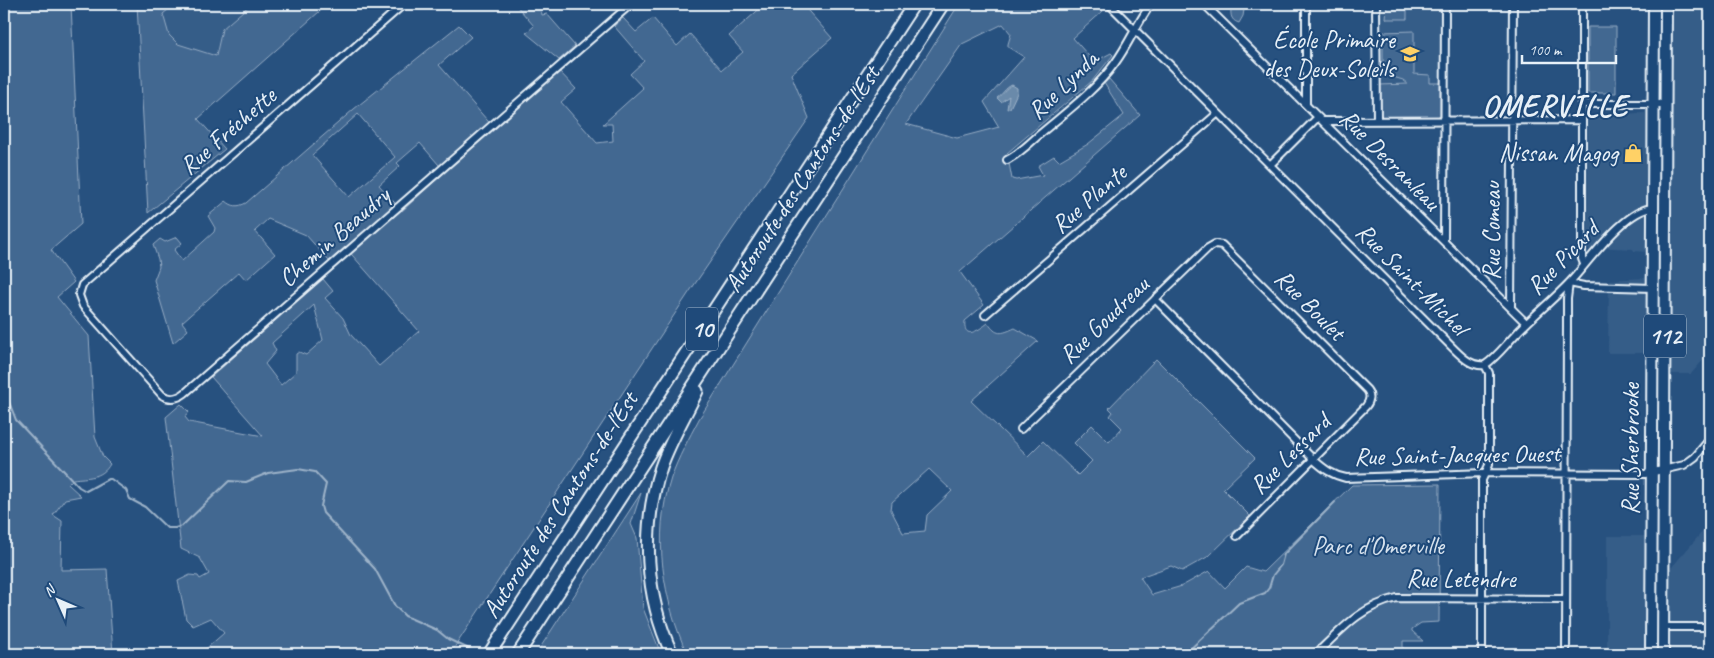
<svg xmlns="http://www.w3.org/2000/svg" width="1714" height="658" viewBox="0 0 1714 658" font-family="Caveat,sans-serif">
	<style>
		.built { fill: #355d88 }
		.green { fill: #436891; stroke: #96acc4; fill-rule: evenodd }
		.water { fill: #6b8aaa; stroke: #9db3c9 }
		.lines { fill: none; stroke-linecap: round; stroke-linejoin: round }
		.stream { stroke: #9db3c9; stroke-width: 2 }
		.minor-casing { stroke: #e8f1f8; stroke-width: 10 }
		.primary-casing { stroke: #e8f1f8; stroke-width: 14 }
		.motorway-casing { stroke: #e8f1f8; stroke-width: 15 }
		.minor { stroke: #1f4a7a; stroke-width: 6 }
		.primary { stroke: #1f4a7a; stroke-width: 10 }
		.motorway { stroke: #1f4a7a; stroke-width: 11 }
		.labels { text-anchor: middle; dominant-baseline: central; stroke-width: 4; stroke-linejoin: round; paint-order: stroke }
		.shield { fill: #1f4a7a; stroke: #acbfd2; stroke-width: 1 }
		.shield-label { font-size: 24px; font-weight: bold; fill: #e8f1f8 }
		.poi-label { font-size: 25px; fill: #e8f1f8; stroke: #1f4a7a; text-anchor: end }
		.street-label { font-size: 25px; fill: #e8f1f8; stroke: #1f4a7a }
		.park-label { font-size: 25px; fill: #d8e3ee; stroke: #1f4a7a }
		.district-label { font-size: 30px; font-weight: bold; letter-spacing: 1px; fill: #e8f1f8; stroke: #1f4a7a }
	</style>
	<rect width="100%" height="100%" fill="#27517f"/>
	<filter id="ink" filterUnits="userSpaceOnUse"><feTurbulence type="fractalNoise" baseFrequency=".02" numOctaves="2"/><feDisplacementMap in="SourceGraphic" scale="10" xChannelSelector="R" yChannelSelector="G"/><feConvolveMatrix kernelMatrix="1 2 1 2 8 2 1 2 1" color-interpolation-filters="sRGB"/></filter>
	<g filter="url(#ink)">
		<path class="built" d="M175,4H251L222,29L216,56L178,44L169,35L163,14Z
			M1379,4H1441L1440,83L1379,85Z
			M1648,4H1710V352L1691,374H1646V353H1608L1609,280L1645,278L1647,276V252L1634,251L1633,249L1594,247L1590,250L1587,247L1588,115L1645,113V97L1648,90Z
			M1710,523V654H1607V536H1670L1671,568Z"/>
		<path class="green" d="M4,4H71L81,224L51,250L74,282L57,297L89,336L95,437L103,457L110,464C102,479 87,477 73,479L68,484L81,496L65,499L53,515L62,521L61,570L107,569L113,654H4Z
			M137,4H175L163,14L169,35L178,44L216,56L222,29L251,4H328L198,119L225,149L148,213Z
			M515,4H537L541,8L542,15L547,14L575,46L559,60L526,33L534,26Z
			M765,4H802L832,38L791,74L809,118L690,291L450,654H200L224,633L211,618L193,626L186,619L178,581L190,575L198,576L200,579L209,574L200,558L181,549L166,417L181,404L189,412L185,417L189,422L263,436L211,377L323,279L333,291L325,298L343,318L351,335L379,366L419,331L345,247L329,261L306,235L268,219L255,231L275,254L246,280L239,272L182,322L188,330L173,343L154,280L159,267L158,259L153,245L160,239L165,242L177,237L182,243L174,250L182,261L214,232L215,228L208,216L226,201C233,207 238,207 246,203L354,109L459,25L471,37L439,65L494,128L559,71L576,89L561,102L597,143L613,141L612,124H603L643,88L630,74L644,61L614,26L623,18L636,32L653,18L677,46L690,34L722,70L743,52L729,36ZM358,114L395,157L349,197L312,155ZM420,143L445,172L402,211L379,185L400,166L397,163ZM314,305L323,340L306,355L299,352L296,354V372L281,385L265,364L276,351L272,343Z
			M959,4H1096L1103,11L1073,38L1094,62L1111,53L1113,55L1092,81L1007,153L1012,179L1016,180L1043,175L1038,166L1054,156L1059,161L1088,144L1124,115L1104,83L1109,79L1140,115L960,272L984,305L965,321C963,342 980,329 988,323C997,336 1001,334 1015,328L1038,341L971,401L1028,456L1043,441L1078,475L1092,461L1074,443L1092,425L1109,442L1122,428L1110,416L1113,412L1109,408L1156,359L1255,458L1223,489L1250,516L1209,556L1182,571L1171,566L1140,577L1152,595L1182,586L1209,571L1225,588L1246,567L1263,572L1352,485L1440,484L1439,622L1421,623L1412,629V631L1423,641H1403V654H687C663,599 652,537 671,478C678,458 689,438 699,419ZM1003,24L1011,34L1008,44V47L1024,57L984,102L999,127L957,138L906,124L962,44ZM929,469L952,491L927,515L925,531L903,533L891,510L892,502Z
			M1231,4H1245L1243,16L1239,23C1229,20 1231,13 1231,4Z
			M1387,4H1407V19H1386Z
			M1588,27H1616V93H1588Z
			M1414,31V74L1430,75V83H1440V115L1437,117H1382L1380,115L1379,85L1408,84L1403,80L1383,74V32Z
			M641,493L631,524L637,538L643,608L661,654H536Z"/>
		<path class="water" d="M1012,85L1017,88V93L1010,108L1007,109L1009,96L1001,102L997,98C1003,94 1005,88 1012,85Z"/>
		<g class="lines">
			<path class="stream" d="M4,150L5,161L4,164
				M4,389L16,420L79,487L86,491L108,479H111L126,490L130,499L145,507L167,528H175L182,526L229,481L246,482L268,473L298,469L315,472L326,484L321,506L323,513L375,569L395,606L405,616L437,630L448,639L475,652L473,654
				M1185,654L1239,603L1265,593L1269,588L1273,575L1281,565L1284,554L1335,502"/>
			<g class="minor-casing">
				<path id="minor" d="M404,4L82,285L79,295L83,306L162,395C170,400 177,399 185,393L631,4
					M1109,4L1455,350C1463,358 1473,367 1485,365
					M1204,4L1526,323
					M1376,4L1377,121
					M1582,4V259L1584,264
					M1306,104V4
					M1582,104H1666
					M1323,121L1582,120
					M1007,160C1019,154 1030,143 1040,134C1066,112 1095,91 1115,63C1129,44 1137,23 1151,4
					M1270,165L1318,117
					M1444,241L1445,4
					M1569,283L1584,286L1653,288
					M1155,299L1314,460C1324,469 1332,475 1346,478L1485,473L1645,474L1684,465L1695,457L1710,439
					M1511,308L1513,4
					M985,315L1218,113
					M1485,365C1497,357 1507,343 1517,333C1534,315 1553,300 1570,282C1588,263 1625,209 1653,208
					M1021,429L1208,248L1215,244L1222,245L1367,390C1371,395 1370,401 1366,406L1237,536
					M1663,627H1710
					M1316,654C1342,629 1360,607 1397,598L1566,599
					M1482,654V480L1489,465V373L1485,365
					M1566,654L1567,324V299L1569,283"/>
			</g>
			<g class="primary-casing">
				<path id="primary" d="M1651,654L1654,4
					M1663,654L1666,4"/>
			</g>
			<g class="motorway-casing">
				<path id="motorway" d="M489,654L914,4
					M518,654L943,4
					M672,654C645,596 641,528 661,467C670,441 685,416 697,391"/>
			</g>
			<use href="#minor" class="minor"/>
			<use href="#primary" class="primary"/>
			<use href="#motorway" class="motorway"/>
		</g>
	</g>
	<defs>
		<g id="school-bare" transform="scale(1.5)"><path d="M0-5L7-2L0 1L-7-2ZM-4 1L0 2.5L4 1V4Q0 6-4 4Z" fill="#ffd166" stroke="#1f4a7a" stroke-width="2.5" paint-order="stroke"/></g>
		<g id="shop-bare" transform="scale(1.5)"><path d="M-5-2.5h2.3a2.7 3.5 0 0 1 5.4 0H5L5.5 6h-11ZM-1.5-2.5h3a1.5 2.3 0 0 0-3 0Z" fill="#ffd166" stroke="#1f4a7a" stroke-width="2.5" paint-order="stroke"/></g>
	</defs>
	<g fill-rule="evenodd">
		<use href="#school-bare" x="1410" y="54"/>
		<use href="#shop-bare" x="1633" y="153"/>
	</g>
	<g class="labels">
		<g class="shield">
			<rect x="686" y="307.5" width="32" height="43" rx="4"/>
			<rect x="1644" y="314.5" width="42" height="43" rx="4"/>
		</g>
		<g class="shield-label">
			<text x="702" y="329">10</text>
			<text x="1665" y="336">112</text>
		</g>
		<g class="poi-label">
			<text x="1395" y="40">École Primaire<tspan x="1395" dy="29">des Deux-Soleils</tspan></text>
			<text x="1618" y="153">Nissan Magog</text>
		</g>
		<g class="street-label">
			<text transform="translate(1063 85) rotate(-44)">Rue Lynda</text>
			<text transform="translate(228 131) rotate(-41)">Rue Fréchette</text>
			<text transform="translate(1390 160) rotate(45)">Rue Desranleau</text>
			<text transform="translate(802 179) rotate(-57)">Autoroute des Cantons-de-l'Est</text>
			<text transform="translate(1089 199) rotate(-41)">Rue Plante</text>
			<text transform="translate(1492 231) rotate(-90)">Rue Comeau</text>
			<text transform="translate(334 237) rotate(-41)">Chemin Beaudry</text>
			<text transform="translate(1563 258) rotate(-46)">Rue Picard</text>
			<text transform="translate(1412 279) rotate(45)">Rue Saint-Michel</text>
			<text transform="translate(1310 305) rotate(45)">Rue Boulet</text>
			<text transform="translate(1104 320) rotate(-44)">Rue Goudreau</text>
			<text transform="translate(1631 449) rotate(-90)">Rue Sherbrooke</text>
			<text transform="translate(1290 454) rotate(-45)">Rue Lessard</text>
			<text transform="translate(1457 455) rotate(-1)">Rue Saint-Jacques Ouest</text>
			<text transform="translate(560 505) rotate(-57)">Autoroute des Cantons-de-l'Est</text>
			<text x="1461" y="579">Rue Letendre</text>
		</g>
		<g class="park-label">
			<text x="1378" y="546">Parc d'Omerville</text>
		</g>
		<g class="district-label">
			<text x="1555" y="106">OMERVILLE</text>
		</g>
	</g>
	<rect width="1714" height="658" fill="none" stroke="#1f4a7a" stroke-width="20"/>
	<rect x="10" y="10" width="1694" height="638" fill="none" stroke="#e8f1f8" stroke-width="2" filter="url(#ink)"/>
	<g transform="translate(58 600) rotate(315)" stroke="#1f4a7a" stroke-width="4" paint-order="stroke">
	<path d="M0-4L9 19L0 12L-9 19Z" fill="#e8f1f8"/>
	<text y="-8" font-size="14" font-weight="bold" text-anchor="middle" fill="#e8f1f8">N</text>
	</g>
	<path d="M1522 55v8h94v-8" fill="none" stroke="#e8f1f8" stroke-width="2.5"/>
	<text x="1529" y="55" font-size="15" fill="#e8f1f8" stroke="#1f4a7a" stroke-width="4" paint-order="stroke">100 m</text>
</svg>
